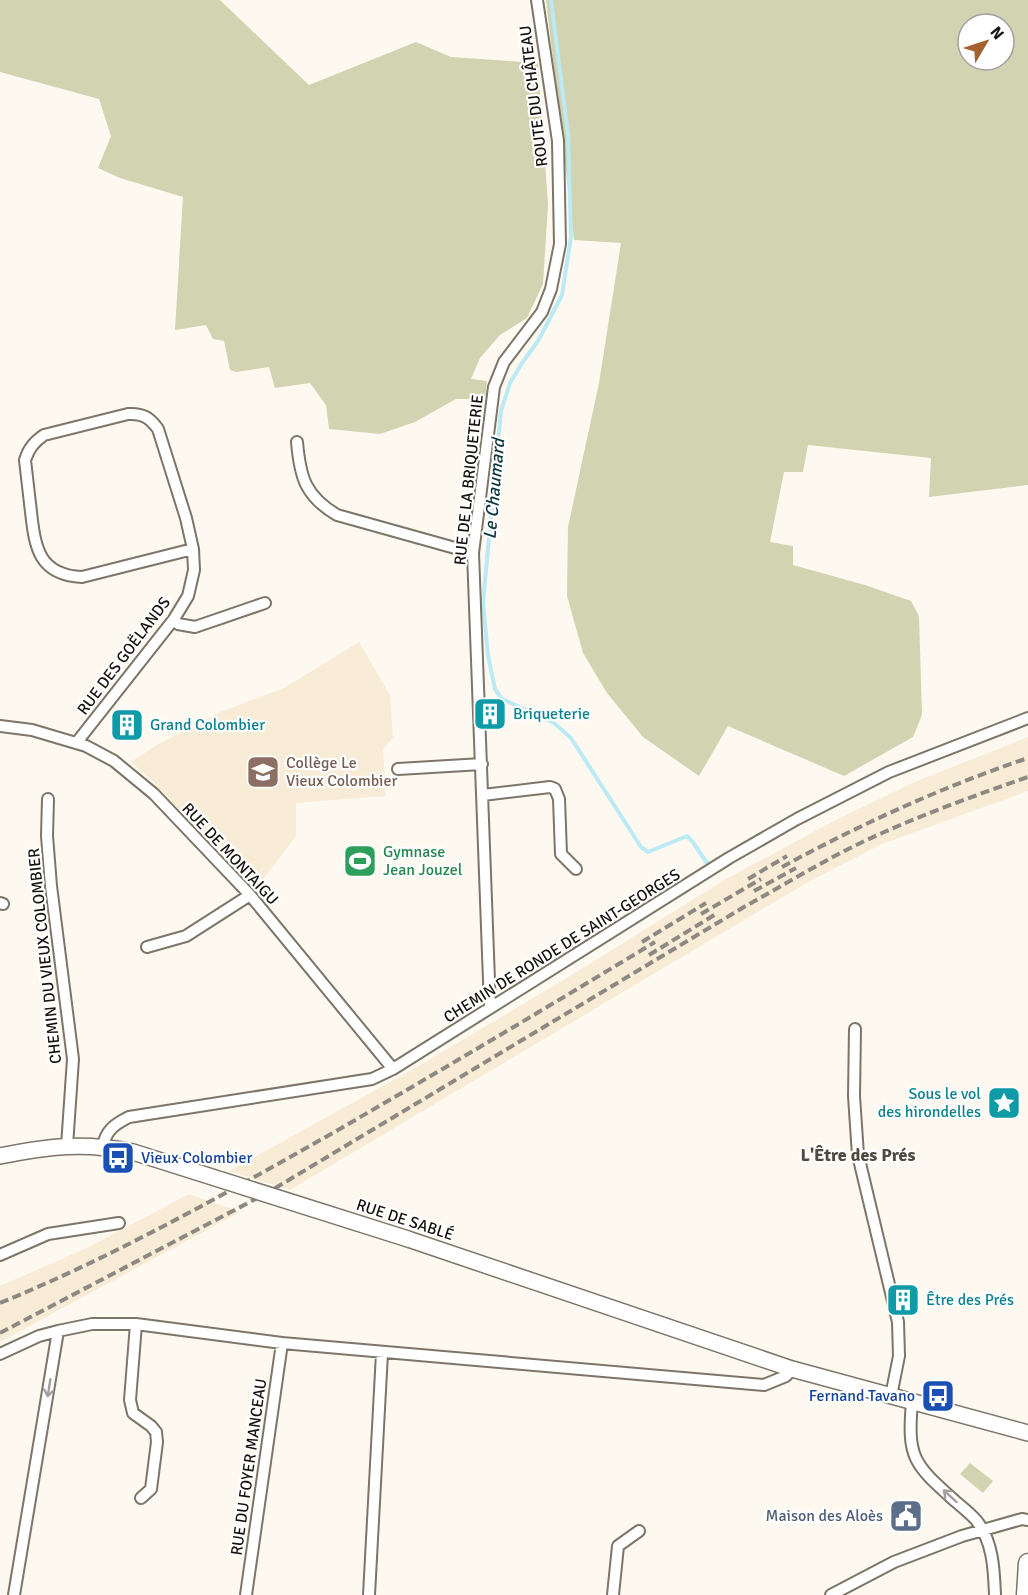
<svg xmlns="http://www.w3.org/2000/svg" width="1028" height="1595" viewBox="0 0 1028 1595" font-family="Signika,sans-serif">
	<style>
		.built { fill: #f8ecd7 }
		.green { fill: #d1d3b1; fill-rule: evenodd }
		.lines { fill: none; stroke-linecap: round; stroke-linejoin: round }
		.stream { stroke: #bbe9f4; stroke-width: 4 }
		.minor-casing { stroke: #7c7568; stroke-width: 14 }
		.secondary-casing { stroke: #7c7568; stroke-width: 18 }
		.trunk-casing { stroke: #7c7568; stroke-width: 21 }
		.minor { stroke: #fff; stroke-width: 10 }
		.secondary { stroke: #fff; stroke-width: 15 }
		.trunk { stroke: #fff; stroke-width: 18 }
		.rail { stroke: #8d8982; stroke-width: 4; stroke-dasharray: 9 4.5; stroke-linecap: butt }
		.secondary-bridge-casing { stroke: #7c7568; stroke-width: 18; stroke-linecap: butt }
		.secondary-bridge { stroke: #fff; stroke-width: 15 }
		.oneway { stroke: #a1a09e }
		.labels { text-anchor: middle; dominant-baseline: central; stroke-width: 4.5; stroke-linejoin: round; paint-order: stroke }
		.street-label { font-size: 16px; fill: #15120d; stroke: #fff }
		.culture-label { font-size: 16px; fill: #0d838f; stroke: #fff; text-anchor: start }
		.education-label { font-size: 16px; fill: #785e54; stroke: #fff; text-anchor: start }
		.leisure-label { font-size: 16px; fill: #27864d; stroke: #fff; text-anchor: start }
		.transit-label { font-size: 16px; fill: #164399; stroke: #fff; text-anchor: start }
		.service-label { font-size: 16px; fill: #4e5e75; stroke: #fff; text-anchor: end }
		.water-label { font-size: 18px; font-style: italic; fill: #0c3740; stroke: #fff }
		.neighbourhood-label { font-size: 18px; font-weight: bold; fill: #50493d; stroke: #fff }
	</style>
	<rect width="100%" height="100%" fill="#fef9f0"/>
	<path class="built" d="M359,642L390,695L393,737L383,750L386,796L296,803V836L256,889L154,783L131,762L155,746L220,712L284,688Z
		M1028,737V791L882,844L810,881L290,1190L229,1171L419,1066L570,976L726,879L832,822L912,783Z
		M189,1194L240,1212L0,1342V1286L89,1247Z"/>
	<path class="green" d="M0,0H220L309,85L416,42L451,57L538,63L548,205L543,284L527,318L500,335L480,358L471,379L487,381L485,399H456L415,422L380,434L329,429L326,405L310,383L275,388L269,367L236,372L230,370L224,341L213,339L206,325L175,330L183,197L120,178L98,168L111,136L99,99L0,72Z
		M546,0H1028V485L929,497L931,458L808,445L803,472H784L770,542L793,546V565L865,585L911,601L919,616L922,715L913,737L844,776L728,726L699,776L643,737L607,693L583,653L567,596L568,527L599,383L621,243L574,240ZM968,24H1004V60H968Z
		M970,1463L993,1481L983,1493L960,1474Z"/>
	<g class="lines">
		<path class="stream" d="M551,0L568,134L571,237L562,295L538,341L522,363L510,383L501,411L483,602L488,656L495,689L502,699L554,723L571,738L641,847L648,852L687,836L692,841L707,863"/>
		<g class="minor-casing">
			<path id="minor" d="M297,442C300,477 305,496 337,515L473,553
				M174,619L178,624L195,627L265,603
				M0,726L32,730L86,746L114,761L154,794L250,895L393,1069
				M77,742L174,619L188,596L194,570L193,549L186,518L158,429C150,418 143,413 128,414L44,435C34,442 29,448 25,460C27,478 29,495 31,512C35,548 39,575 82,577L193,549
				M398,769L482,764
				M483,795L550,787L555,789L559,799L561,854L576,869
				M48,799L47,836L51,886L73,1059L67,1146
				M0,903L3,904
				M147,947L186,936L250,895
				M490,1007L473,553L494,387L504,362L542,312L551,289L560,244L558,141L537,0
				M855,1029L854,1096L858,1155L898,1322L899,1356L891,1396
				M103,1146C106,1130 115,1124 129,1117L372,1079L393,1069L729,858L797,819L889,772L1028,718
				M0,1255L48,1234L119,1223
				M136,1324L130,1400L133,1413L151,1426L156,1432L157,1442L151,1489L141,1498
				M0,1354L39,1336L58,1331L92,1324H136L282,1343L764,1385L786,1376L792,1369
				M912,1402C907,1459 914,1464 955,1501C962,1507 970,1513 976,1520C993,1541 994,1569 995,1595
				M14,1595L58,1331
				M246,1595L282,1343
				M369,1595L382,1353
				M613,1595L618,1546L639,1531
				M831,1595L894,1562L962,1536L1022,1519L1028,1520"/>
		</g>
		<g class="secondary-casing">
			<path id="secondary" d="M0,1156C49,1146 84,1142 133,1152
				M408,1239L792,1369L1028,1433"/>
		</g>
		<g class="trunk-casing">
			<path id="trunk" d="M1026,1595L1028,1563"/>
		</g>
		<use href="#minor" class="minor"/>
		<use href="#secondary" class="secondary"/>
		<use href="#trunk" class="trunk"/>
		<path class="rail" d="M782,867C861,824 942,787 1028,758
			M748,879L787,856
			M754,891L796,868
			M701,914L761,879
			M642,942L706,903
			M649,955L716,914
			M0,1303C115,1256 223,1195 331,1134C440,1071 548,1007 655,942
			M0,1333L267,1193L744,907C789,882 834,854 882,833C929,812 979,794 1028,777"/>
		<g class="secondary-bridge-casing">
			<path id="secondary-bridge" d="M133,1152L408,1239"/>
		</g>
		<use href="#secondary-bridge" class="secondary-bridge"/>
	</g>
	<defs><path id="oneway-shaft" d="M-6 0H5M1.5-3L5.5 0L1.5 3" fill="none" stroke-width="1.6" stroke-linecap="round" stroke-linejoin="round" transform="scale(1.5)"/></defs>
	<g class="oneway">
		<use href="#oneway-shaft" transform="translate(49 1388) rotate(99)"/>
		<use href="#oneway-shaft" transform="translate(950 1496) rotate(-138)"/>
	</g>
	<defs>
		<g id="building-square" transform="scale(1.725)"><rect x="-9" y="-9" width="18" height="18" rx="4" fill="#0f9aa8" stroke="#fff"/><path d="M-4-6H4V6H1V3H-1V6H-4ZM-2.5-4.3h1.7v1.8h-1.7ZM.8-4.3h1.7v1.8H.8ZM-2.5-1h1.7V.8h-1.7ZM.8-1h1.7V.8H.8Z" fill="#fff"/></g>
		<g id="school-square" transform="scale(1.725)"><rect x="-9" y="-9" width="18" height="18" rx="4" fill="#8d6e63" stroke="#fff"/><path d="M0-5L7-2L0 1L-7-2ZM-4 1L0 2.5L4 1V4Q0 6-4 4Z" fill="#fff"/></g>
		<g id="stadium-square" transform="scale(1.725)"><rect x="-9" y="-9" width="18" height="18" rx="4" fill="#2e9e5b" stroke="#fff"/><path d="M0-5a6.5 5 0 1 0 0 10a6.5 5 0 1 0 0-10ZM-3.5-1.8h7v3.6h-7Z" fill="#fff"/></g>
		<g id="sight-square" transform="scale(1.725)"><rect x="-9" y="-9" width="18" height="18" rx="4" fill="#0f9aa8" stroke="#fff"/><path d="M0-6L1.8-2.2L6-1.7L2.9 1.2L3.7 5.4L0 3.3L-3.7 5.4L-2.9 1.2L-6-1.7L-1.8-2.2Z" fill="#fff"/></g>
		<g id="bus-square" transform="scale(1.725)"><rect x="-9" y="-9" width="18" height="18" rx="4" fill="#1a4fb4" stroke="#fff"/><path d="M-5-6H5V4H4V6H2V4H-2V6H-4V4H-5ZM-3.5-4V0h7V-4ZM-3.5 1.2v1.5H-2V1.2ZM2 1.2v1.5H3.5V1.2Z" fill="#fff"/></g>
		<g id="civic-square" transform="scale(1.725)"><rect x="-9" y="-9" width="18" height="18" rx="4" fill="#5c6f8a" stroke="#fff"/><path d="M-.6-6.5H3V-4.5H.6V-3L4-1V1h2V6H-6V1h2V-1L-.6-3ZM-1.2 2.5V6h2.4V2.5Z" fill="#fff"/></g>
	</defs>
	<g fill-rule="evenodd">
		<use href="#building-square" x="490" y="714"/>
		<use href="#building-square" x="127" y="725"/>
		<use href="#school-square" x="263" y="772"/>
		<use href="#stadium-square" x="360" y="861"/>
		<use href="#sight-square" x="1004" y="1103"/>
		<use href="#bus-square" x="118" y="1158"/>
		<use href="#building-square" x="903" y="1300"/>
		<use href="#bus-square" x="938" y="1396"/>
		<use href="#civic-square" x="906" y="1516"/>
	</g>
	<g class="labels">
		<g class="street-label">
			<text transform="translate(534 96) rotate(-97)">ROUTE DU CHÂTEAU</text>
			<text transform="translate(469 480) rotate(-84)">RUE DE LA BRIQUETERIE</text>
			<text transform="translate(124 656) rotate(-53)">RUE DES GOËLANDS</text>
			<text transform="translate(230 854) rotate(47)">RUE DE MONTAIGU</text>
			<text transform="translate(562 946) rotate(-32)">CHEMIN DE RONDE DE SAINT-GEORGES</text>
			<text transform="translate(45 956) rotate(-96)">CHEMIN DU VIEUX COLOMBIER</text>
			<text transform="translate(405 1220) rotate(18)">RUE DE SABLÉ</text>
			<text transform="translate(249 1467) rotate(-82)">RUE DU FOYER MANCEAU</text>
		</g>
		<g class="culture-label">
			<text x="513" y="714">Briqueterie</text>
			<text x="150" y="725">Grand Colombier</text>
			<text x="981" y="1094" text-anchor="end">Sous le vol<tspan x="981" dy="18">des hirondelles</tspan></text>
			<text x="926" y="1300">Être des Prés</text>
		</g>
		<g class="education-label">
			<text x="286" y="763">Collège Le<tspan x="286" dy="18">Vieux Colombier</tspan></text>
		</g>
		<g class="leisure-label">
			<text x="383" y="852">Gymnase<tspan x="383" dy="18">Jean Jouzel</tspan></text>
		</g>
		<g class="transit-label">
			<text x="141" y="1158">Vieux Colombier</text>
			<text x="915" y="1396" text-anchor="end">Fernand Tavano</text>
		</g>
		<g class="service-label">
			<text x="883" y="1516">Maison des Aloès</text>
		</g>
		<g class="water-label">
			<text transform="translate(494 489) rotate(-85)">Le Chaumard</text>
		</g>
		<g class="neighbourhood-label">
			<text x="858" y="1155">L'Être des Prés</text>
		</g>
	</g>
	<g transform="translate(986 42) rotate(51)"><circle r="28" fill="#ffffff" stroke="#a1a09e" stroke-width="1.5"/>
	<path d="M0-4.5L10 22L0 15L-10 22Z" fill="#a56131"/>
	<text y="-9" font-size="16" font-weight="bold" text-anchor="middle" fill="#15120d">N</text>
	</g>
</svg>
